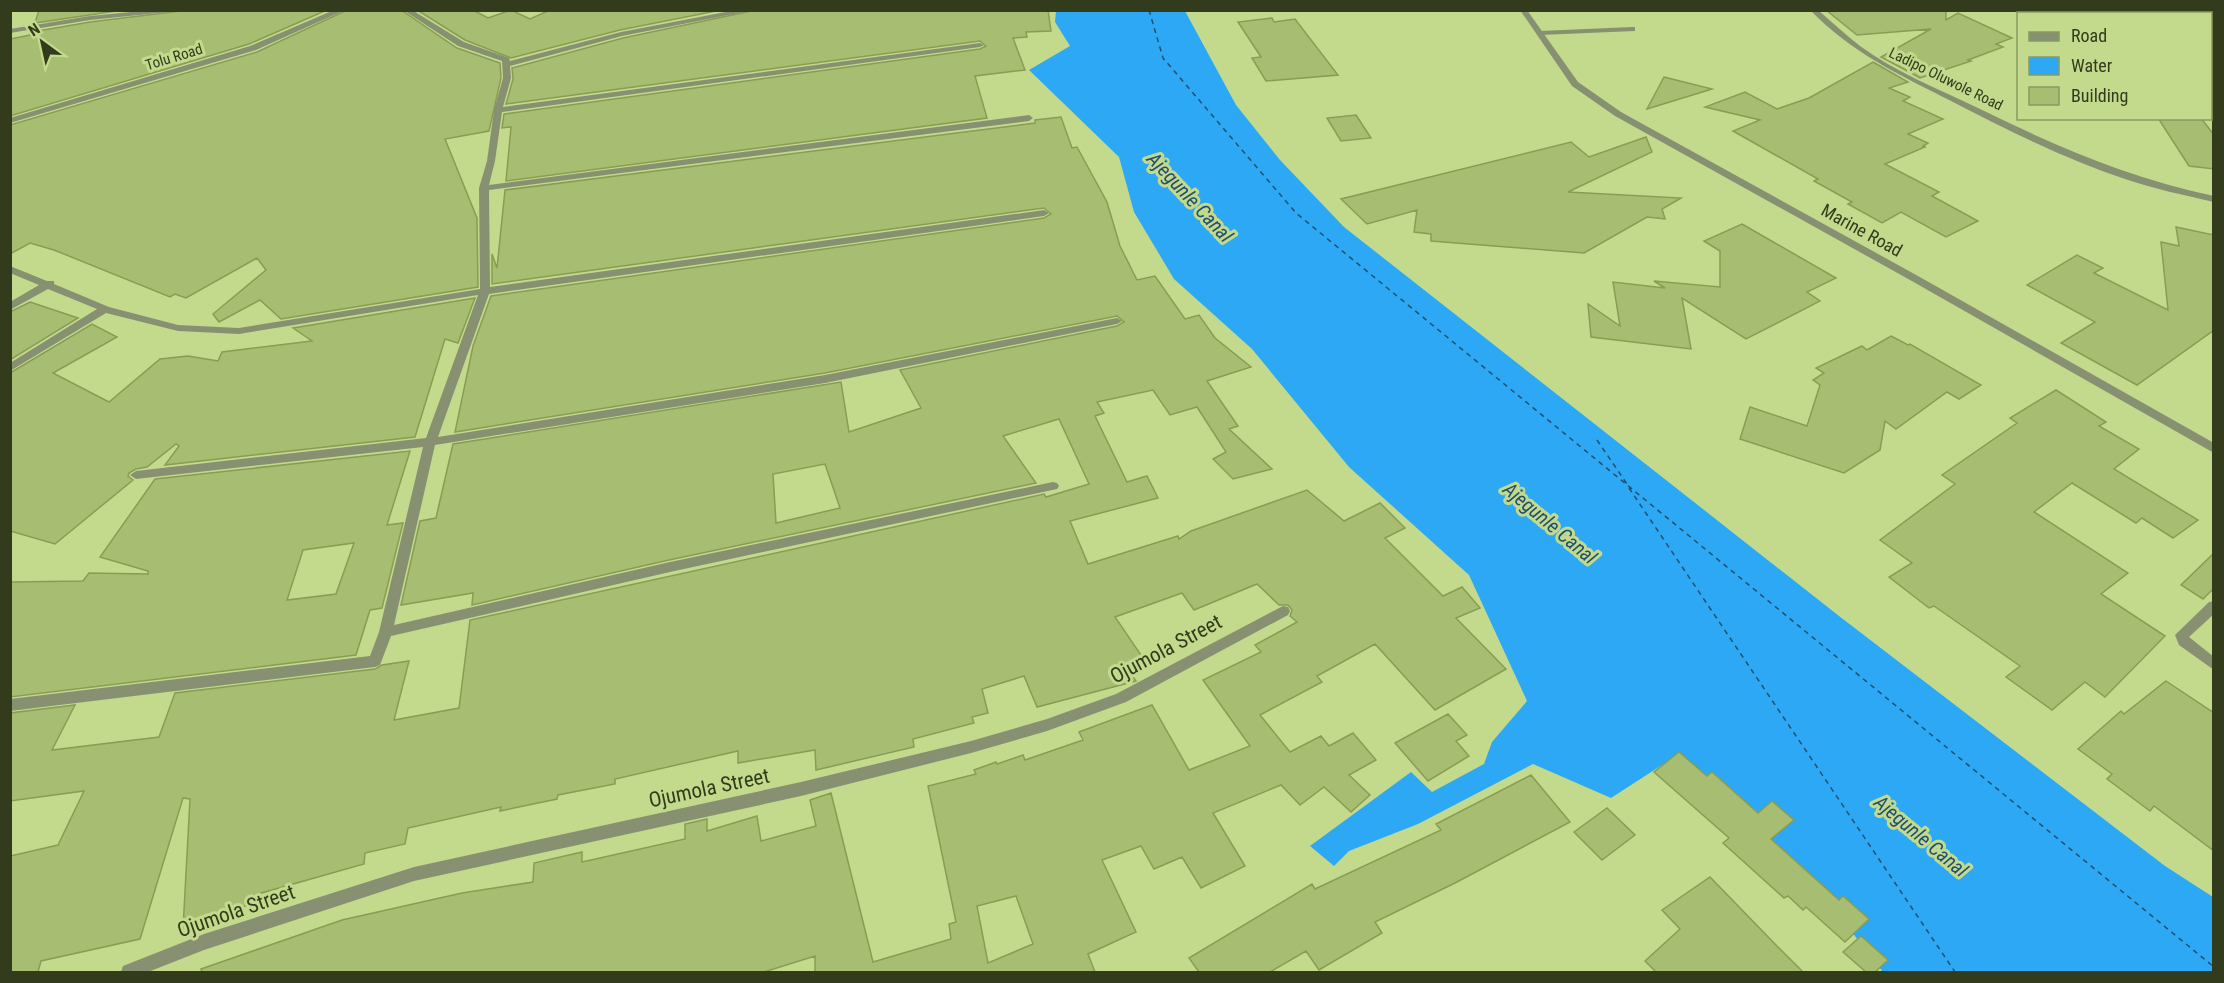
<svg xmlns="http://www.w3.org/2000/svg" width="2224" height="983" viewBox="0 0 2224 983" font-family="'Roboto Condensed',sans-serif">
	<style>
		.water { fill: #2da8f5 }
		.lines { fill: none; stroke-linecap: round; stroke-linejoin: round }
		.ferry { stroke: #224f6f; stroke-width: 1.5; stroke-dasharray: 5 4.5; stroke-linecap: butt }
		.building { fill: #a7bd71; stroke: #889d52; stroke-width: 1.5; fill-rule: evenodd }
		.service { fill: #879172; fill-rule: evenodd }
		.minor { fill: #879172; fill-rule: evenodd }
		.tertiary { fill: #879172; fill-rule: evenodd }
		.labels { text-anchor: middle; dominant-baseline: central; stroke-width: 6; stroke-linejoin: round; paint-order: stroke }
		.far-street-label { font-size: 15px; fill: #323b1b; stroke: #c3da8d }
		.street-label { font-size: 18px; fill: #323b1b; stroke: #c3da8d }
		.water-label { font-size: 20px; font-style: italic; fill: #224f6f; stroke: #c3da8d }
		.near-street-label { font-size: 21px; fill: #323b1b; stroke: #c3da8d }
	</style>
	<rect width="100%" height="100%" fill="#c3da8d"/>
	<path class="water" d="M1056,11H1185L1236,105L1280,160L1344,227L1839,616L2165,866L2213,897V972H1883L1848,927L1662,765L1611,798L1533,764L1418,824L1349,851L1334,866L1310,846L1411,772L1432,792L1484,764L1492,742L1527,701L1469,575L1349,467L1252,349L1174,279L1134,212L1119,157L1029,70L1070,46L1055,22Z"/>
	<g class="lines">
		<path class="ferry" d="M1149,10L1163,58L1296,213L2214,967
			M1597,440L1627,484
			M1629,488L1955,972"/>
	</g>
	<path class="building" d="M39,10H123L35,23Z
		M189,10H327L249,44L10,116V39L30,35L32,32L90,22Z
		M347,10H401L457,48L500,63L501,78L489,131L445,139L477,218L478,287L281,319L260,300L219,322L213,314L266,270L257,258L186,298L175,294L170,297L54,250L30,243L10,254V125L257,52Z
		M417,10H473L488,18L511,10L530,19L550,10H721L620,30L511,58L465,40Z
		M756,10H1048L1051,31L1026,32L1027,37L1013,38L1025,70L975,76L987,118L506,181L511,127L502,128L504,114L980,49L986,46L980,41L506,104L513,79L512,68L623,38Z
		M1826,10H1946V20L1958,13L2012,38L1996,44L2003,47L1968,60L1971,61L1920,78L1881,57L1931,29L1857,35Z
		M1272,18L1274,22L1295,19L1338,75L1266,81L1252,58L1261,57L1238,22Z
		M1873,62L1908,82L1889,88L1910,97L1903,101L1943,119L1908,134L1928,143L1923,146L1925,147L1885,164L1939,192L1932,196L1978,221L1946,237L1901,212L1882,223L1848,204L1852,202L1814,181L1818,179L1733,131L1760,120L1705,107L1745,92L1777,109L1809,98Z
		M1664,77L1712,89L1647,109Z
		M1356,115L1371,138L1341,141L1327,118Z
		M1061,117L1072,148L1077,147L1107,202L1120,246L1137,280L1155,276L1185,319L1199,315L1215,338L1251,367L1207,381L1238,426L1229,429L1272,469L1233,479L1213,459L1226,452L1197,407L1170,415L1153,390L1097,402L1104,413L1095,416L1127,482L1147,476L1158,498L1070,521L1088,564L1178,536L1179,539L1191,531L1307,490L1344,521L1380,503L1405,528L1385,538L1443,596L1462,587L1480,608L1456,618L1506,669L1435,710L1375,644L1317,676L1322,682L1260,715L1290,752L1321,736L1329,746L1353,733L1376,760L1349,775L1370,795L1351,812L1324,787L1300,805L1281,785L1213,813L1245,866L1201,888L1182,857L1154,869L1141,846L1102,860L1136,932L1088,954L1095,972H815V956L764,972H202L201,969L342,920L462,893L533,882L534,863L582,852V862L685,839V824L707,819V831L757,816L761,841L816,826L810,800L831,793L873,962L951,939L949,924L956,922L928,786L976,774L974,770L996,762L997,764L1023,755L1025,760L1083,740L1079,732L1152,705L1189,770L1250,746L1203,680L1261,652L1255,645L1297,622L1290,616L1292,610L1288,605H1279L1257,584L1194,610L1182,593L1115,617L1145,661L1128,670L1136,681L1037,707L1024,676L982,689L988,713L972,717L974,723L913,739L914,747L816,770L815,750L738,763V751L615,779V784L558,795L557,799L500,811L501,807L408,828L405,844L365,853L364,864L251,896V904L183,929L190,799L183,798L140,939L41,961L38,972H10V856L58,845L84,791L10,801V713L75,705L52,750L159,737L175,693L375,669L382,665L409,661L394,720L459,708L470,620L1044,494L1046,497L1089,484L1059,419L1003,436L1036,483L669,560L472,605L473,593L401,605L420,521L436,518L453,444L841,382L849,432L921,408L900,370L1117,326L1124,322L1117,316L825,373L455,432L473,346L491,296L1044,218L1051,214L1044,208L492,284V254L497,268L505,190L1035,123V120ZM825,464L840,508L776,523L773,474ZM1016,896L1033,944L988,963L977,906Z
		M2158,118H2201L2214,135V169L2189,166Z
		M1646,137L1652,152L1568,192L1681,198L1662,209L1665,219L1647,217L1584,253L1431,241V234L1414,232L1417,210L1367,224L1341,199L1571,142L1589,157Z
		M1742,224L1836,278L1807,292L1820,301L1746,339L1682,298L1691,349L1591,337L1588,304L1620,326L1613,282L1665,288L1654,281L1720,287V251L1704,241Z
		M2176,227L2214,235V330L2137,385L2061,343L2095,322L2027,285L2077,255L2103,268L2094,273L2168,310L2161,242L2179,246Z
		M475,298L458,343L445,339L415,437L165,465L179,446L176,444L147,467L136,469L129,473L128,476L133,480L55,544L10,531V373L92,324L117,337L53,373L109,402L160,359L188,356L218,361L222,352L312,341L293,328Z
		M30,302L78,318L10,360V312Z
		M1891,336L1908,345L1910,344L1981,385L1959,399L1947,392L1896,429L1885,421L1880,450L1844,473L1740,439L1750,407L1807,426L1820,385L1813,380L1824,373L1816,368L1862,346L1867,350Z
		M2056,390L2106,422L2099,426L2139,449L2114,469L2198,520L2173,538L2142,518L2136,523L2072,483L2034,512L2128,573L2101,594L2165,636L2105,697L2085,682L2052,710L2006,677L2020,666L1934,606L1929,608L1889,577L1912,563L1880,540L1955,484L1942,475L2017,423L2010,418Z
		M410,451L387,525L403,523L382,608L370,610L356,655L10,697V582L83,581L89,573L148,574V571L100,557L155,479ZM354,543L336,594L287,600L303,550Z
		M2214,553V588L2203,599L2181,585Z
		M2166,681L2214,713V851L2154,806L2150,811L2107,779L2112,774L2078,749L2121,711L2124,714Z
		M1448,714L1467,735L1456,741L1469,756L1428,781L1395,743Z
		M1679,752L1707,776L1712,772L1758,813L1772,801L1794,820L1771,839L1839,900L1843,896L1869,919L1845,942L1806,907L1803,910L1788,896L1784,898L1723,843L1729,838L1654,772Z
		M1531,775L1570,822L1457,882L1375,922L1382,933L1319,970L1306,951L1270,972H1199L1189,958L1312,884L1315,889L1441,830L1436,824Z
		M1607,808L1635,835L1602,860L1574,832Z
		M1710,877L1774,943L1803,972H1656L1645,961L1680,929L1662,910Z
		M1861,936L1888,960L1875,972H1866L1843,952Z"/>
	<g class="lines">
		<path class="service" d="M1632,27H1635V31L1540,35L1536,33L1540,31Z"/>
		<path class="minor" d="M151,10H187L90,20L10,33V29L90,16Z
			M334,10H345L256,50L10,123V118L250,46Z
			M403,10H412L464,42L509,58L510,61L621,32L736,10H754L622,36L510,66L511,78L503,107L980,43L984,45L980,47L502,112L495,161L489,185L1029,115L1033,118L1029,121L489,190L490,287L1044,210L1049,213L1044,216L489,294L438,437L825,375L1117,318L1122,321L1117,324L825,383L435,445L394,625L670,562L1053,482L1057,483L1059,486L1057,489L670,572L391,636L380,665L375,667L10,711V699L370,656L379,632L423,447L136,479L130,475L136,471L426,438L478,295L239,334L178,331L106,313L10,371V363L97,309L48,289L10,310V302L39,285L10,273V266L47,281H54V284L109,307L178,325L239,328L480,289L479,188L487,161L494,110L503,78L502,61L458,46Z
			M1810,10H1818C1832,22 1846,35 1860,46C1895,72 1939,89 1978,108C2055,146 2129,178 2214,196V202C2184,195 2154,189 2125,179C2065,159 2007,130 1951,101C1898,74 1852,53 1810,10Z
			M2188,10H2199L2205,14H2194Z
			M2210,14L2214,15V19L2210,18Z
			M2214,601V614L2189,637L2214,657V670L2179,645L2175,635L2209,602Z
			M1283,606L1288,607L1290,611L1288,615L1126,702L1047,731L971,753L801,796L414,881L204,950L148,972H121L123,966L204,934L414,867L801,782L971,741L1047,719L1116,694Z"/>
		<path class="tertiary" d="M1520,10H1527L1578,82L1621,112L1918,276L2214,443V453L1910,280L1615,116L1572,86Z"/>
	</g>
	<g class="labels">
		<g class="far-street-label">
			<text transform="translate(174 57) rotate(-17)">Tolu Road</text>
			<text transform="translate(1946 79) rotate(26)">Ladipo Oluwole Road</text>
		</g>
		<g class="street-label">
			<text transform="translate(1862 230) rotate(29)">Marine Road</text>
		</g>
		<g class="water-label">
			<text transform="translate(1190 197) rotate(47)">Ajegunle Canal</text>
			<text transform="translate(1550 523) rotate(40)">Ajegunle Canal</text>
			<text transform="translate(1921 836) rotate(40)">Ajegunle Canal</text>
		</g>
		<g class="near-street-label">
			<text transform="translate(1166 649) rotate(-28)">Ojumola Street</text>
			<text transform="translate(709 788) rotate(-12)">Ojumola Street</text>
			<text transform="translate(236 911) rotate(-19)">Ojumola Street</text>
		</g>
	</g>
	<rect width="2224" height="983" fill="none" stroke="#323b1b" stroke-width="24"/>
	<rect x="2017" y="12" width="195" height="108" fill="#c3da8d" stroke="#899a5f" stroke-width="1.5"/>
	<rect x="2029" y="32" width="30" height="9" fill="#879172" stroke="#899a5f" stroke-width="1.5"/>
	<text x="2071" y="42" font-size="18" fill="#323b1b">Road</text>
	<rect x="2029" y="57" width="30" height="18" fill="#2da8f5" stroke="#899a5f" stroke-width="1.5"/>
	<text x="2071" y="72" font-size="18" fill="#323b1b">Water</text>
	<rect x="2029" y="87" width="30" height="18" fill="#a7bd71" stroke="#899a5f" stroke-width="1.5"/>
	<text x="2071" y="102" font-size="18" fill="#323b1b">Building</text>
	<g transform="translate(42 42) rotate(327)" stroke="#c3da8d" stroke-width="4.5" paint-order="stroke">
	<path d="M0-4.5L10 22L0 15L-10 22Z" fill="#323b1b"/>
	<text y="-9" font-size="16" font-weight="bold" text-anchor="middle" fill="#323b1b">N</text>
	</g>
</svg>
